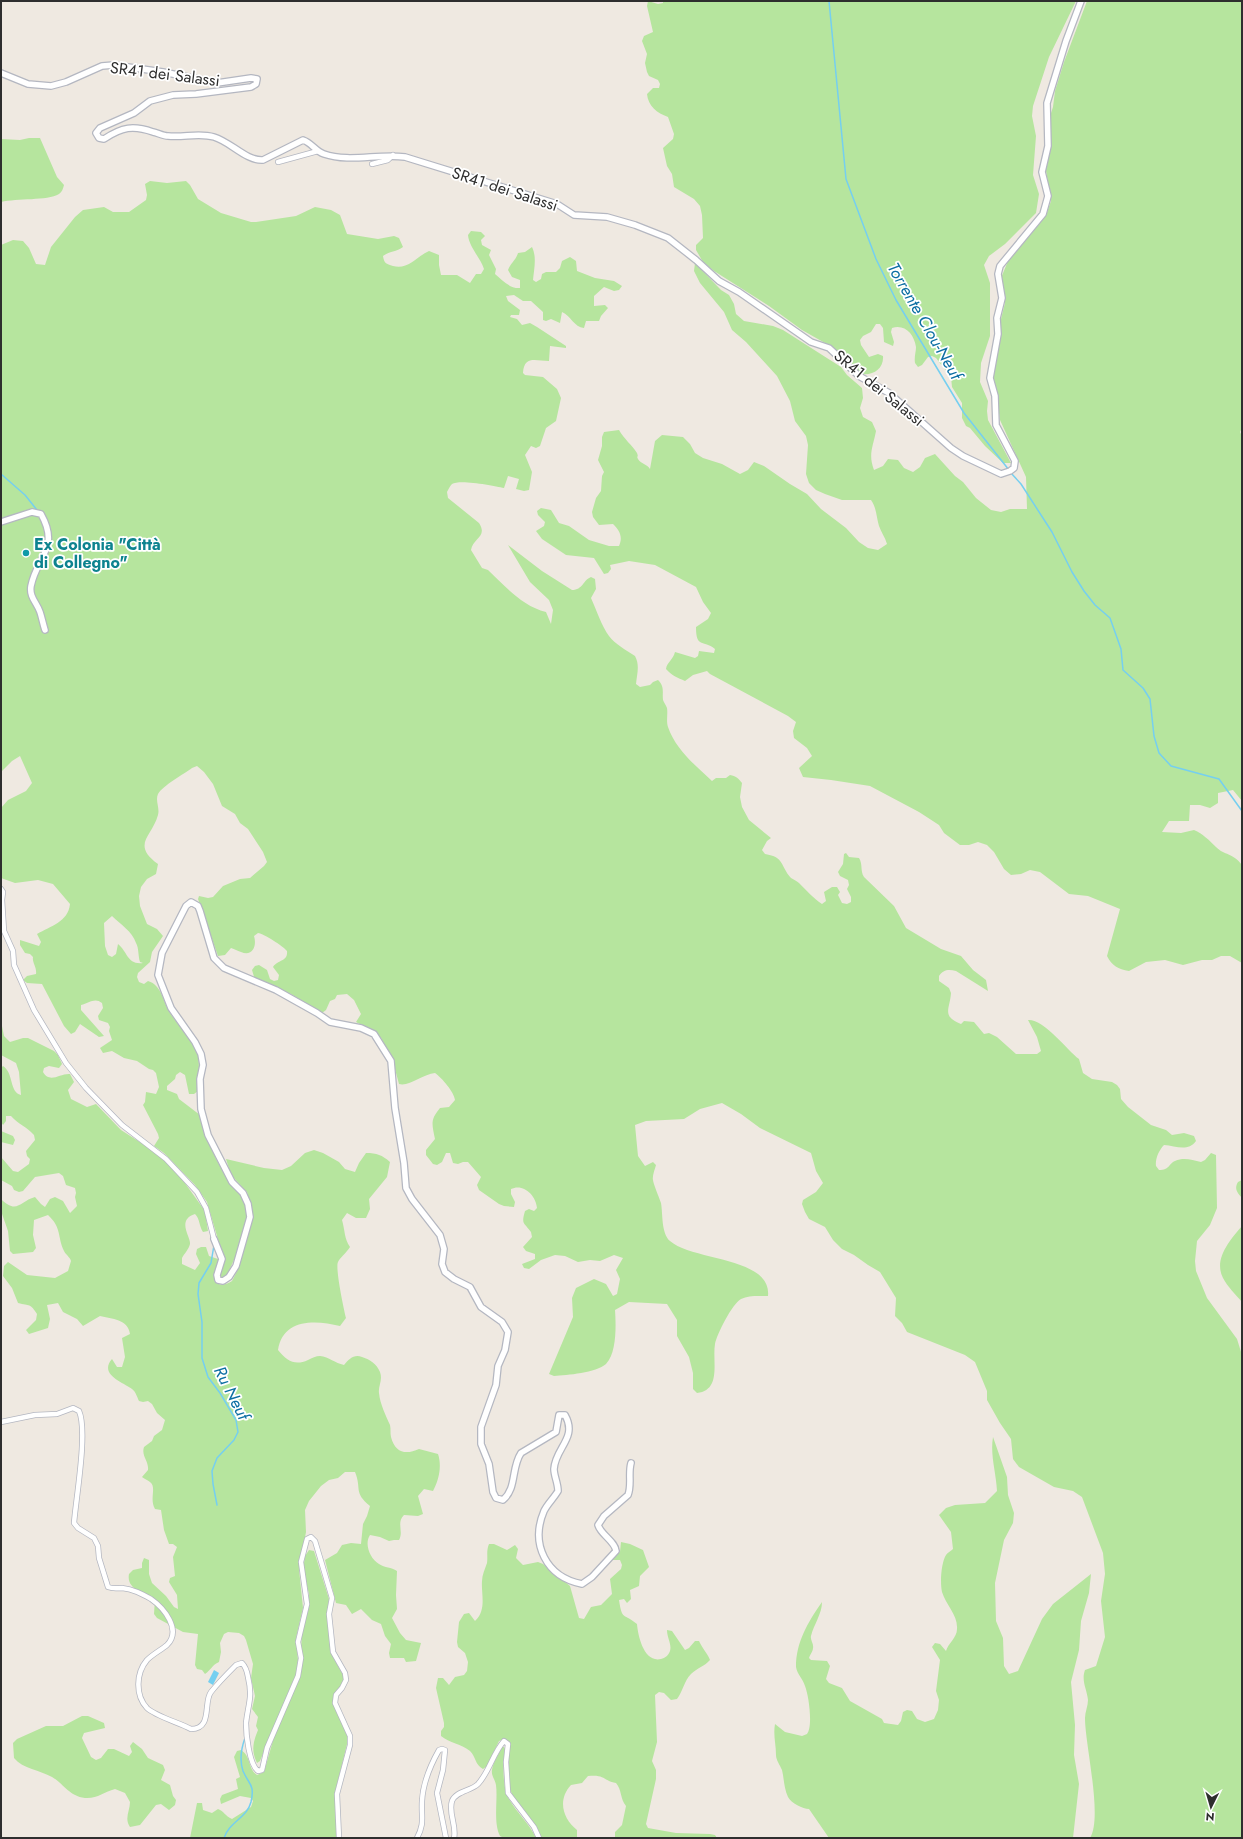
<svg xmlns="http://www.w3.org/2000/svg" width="1243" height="1839" viewBox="0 0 1243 1839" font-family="Jost,sans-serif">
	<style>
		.green { fill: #b6e59e; fill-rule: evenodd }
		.water { fill: #75cff0 }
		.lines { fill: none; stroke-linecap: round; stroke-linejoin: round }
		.stream { stroke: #75cff0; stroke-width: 1.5 }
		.minor-casing { stroke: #b4b7c1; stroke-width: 6 }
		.tertiary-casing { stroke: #b4b7c1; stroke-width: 8 }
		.minor { stroke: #fff; stroke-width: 4.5 }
		.tertiary { stroke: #fff; stroke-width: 5.5 }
		.culture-dot { fill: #0f9aa8; stroke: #fff; stroke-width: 1.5 }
		.labels { text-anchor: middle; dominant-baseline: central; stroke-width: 3.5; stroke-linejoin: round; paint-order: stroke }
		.street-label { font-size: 16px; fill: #2e2e2e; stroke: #fff }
		.culture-label { font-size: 16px; font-weight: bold; fill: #0d838f; stroke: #fff; text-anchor: start }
		.water-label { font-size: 17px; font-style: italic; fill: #0d6fa3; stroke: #fff }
	</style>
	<rect width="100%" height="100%" fill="#efe9e1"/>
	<path class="green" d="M648,1L658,4L663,3V1H1076L1049,57L1033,106L1032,116L1036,136L1033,175L1039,194L1036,213L1005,244L989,256L984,265L990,283V336L981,363L980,382L988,401L987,411L988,420L1011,463H1003L985,446L970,428L966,426L962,418V403L952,387L951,377L936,358L932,356L928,357L922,365L918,367L915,363C914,357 916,352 916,347C914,334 905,324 892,328L891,332L894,342L893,346L884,342L883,328L880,324H876L871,332L863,336L860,340L861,345L869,357L878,354L883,356C884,369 873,376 861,374L832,347L802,330L769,306L714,271L703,262L696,250V245L703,238L702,215L700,206L694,199L674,187L672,174L667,166L663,148L673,139L674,134L668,117C657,113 648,106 647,94L653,88H659L660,84L658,80L649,76L647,72L645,63L647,54L642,41L644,36L653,32L647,6Z
		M1087,1H1242V428L1240,432L1242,436V801L1233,790L1218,793V803L1210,808L1200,805H1190L1189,821H1169L1162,832L1181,833L1194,830C1203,834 1209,840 1216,847C1225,856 1232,852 1242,865V963L1230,956H1221L1212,960H1202L1183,965L1165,960L1146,962L1129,971C1118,969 1112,966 1107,956L1120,909L1088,896L1069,894L1040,872L1030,870L1021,874L1011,875L1004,869L994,852L987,845L978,842L969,845H960L944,833L939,825L919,812L870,786L831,780L803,777L799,768L812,756L807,748L794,738L793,731L796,722L788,716L710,674L707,671L693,675L685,681C678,678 671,675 666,669C667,662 673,660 675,652L695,658L698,656L699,651L714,653L715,649C703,639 696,649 696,627L708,619L711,613L703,602L696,587L655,565L629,561L610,565L611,569L608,573L604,574L594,558L566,555L542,539L536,531L544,526L545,522L538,515L537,511L541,508L551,510L559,523L569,526L589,540L609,546H619C623,537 620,531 613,524L599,525L593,517L592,512L596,498L601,491L602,476L604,472L598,460L602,446V437L604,432L619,430C624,439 632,445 637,453C639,458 636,455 638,459C641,464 647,464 650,469L655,441L662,435L683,437L690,444L695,453L703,458L722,464L740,474L748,470L754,462L764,466L790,484L807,494L821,509L846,528L859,542L868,548L878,550L887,544C885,537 881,532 879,526C876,516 877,509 871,500H842L825,494L816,490L809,483L806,474L808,445L806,436L795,421L790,401L777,376L746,342L732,330L724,312L700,283L694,271L695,263L721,290L729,295L734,304L736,314L744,321L773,326L783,330L841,367L847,375L862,388L863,398L860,408L863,417L872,422L876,431C873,447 868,454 874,470L883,466L888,459L898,460L904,468L913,472L920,467L925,458L935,454L955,476L963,482L976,498L991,510L1001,512L1010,509H1027L1026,477L1000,420L996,390L993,381V374L1000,340V323L1005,303L1001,278L1008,261L1046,215L1051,201L1045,165L1051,142L1050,116L1053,107L1055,91L1064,62Z
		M29,138H40L57,177L64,185C63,189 62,192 59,194C47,201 17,198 1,202V139L20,140Z
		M150,181L167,183L186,181L190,185L198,199L221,213L251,222H256L296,216L315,207L331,210L340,215L347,234L378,239L394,236L399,238L403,247C397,252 389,251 383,256C384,263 386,264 393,266C408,270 416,257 429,251L439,255V265L441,275H457L470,283L476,274H481L484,269C480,257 469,247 468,235L471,231L481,232L485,236L481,240L482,245L491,250L489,255L496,269L495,274C502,280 510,289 520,288V280L512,277L508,270C510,264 516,260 518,253L525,252L532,247C537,257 534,269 533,280L536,282L541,279L542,274L546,272H556L560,268L562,261L570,257L576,261L577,271L595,278L614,281L622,286L619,290L614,291L604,287L594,296V306L605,305L608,308L601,316L599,321H586L584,328C574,327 571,316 562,312L560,323L551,319L546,321L543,320V312L531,301H523L514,295L506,296L508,301L520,310L519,315H511L510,317L517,319L522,325L530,323L537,327L566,346V348L550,346L549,361C536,361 524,355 523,373L525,375L543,377L557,389L561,398L556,421L546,428L540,446L536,448L531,446L525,455L532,472L529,490L524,491L516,489L519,479L508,476L504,488C494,486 460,479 452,484C450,486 448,490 447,492L448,498L479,523C488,537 473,538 471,550L482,568L488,570C505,586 522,606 546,612L551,624L553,610L549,600L530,582L508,545L542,571L572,590C583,590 583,580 591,577L595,579L596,589L591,598C596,609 602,627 609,636C615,644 626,650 635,656C640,665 637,674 636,684L640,687L650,685L653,682L658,680C665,687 662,692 663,700C664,703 666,705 667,708C668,714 666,721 668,727C676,750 695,765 712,781L716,778H726L730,775C736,776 738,778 742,783L740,797L742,807L749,820L771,838L767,841L762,850L765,854C785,857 780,866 791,878C794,880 797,881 799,883C807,891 813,898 822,904L826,901L824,892L832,887H837L840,892L838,895L842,903L847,904L851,902V897L847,889L849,885L848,880L840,876L838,872L843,864L844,854L846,853L849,857L859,858C863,864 860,871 864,877L894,906L906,928L941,949L961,956L973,970L986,980L988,991L956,971C948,969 943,970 939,976V981L949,988L951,993C950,1009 941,1016 961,1024L964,1021L974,1022L984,1034L989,1033L997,1037L1016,1054H1037L1041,1051L1037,1037L1028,1020C1044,1019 1067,1050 1079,1059L1083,1073L1092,1079L1112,1082L1117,1085L1120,1089L1121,1099L1128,1107L1151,1125L1166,1130L1172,1135L1184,1133L1194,1136L1196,1141C1188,1152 1176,1146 1164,1145C1159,1150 1155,1159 1156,1166L1159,1170C1170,1170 1168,1164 1175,1161C1184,1157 1192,1160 1201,1162L1205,1160L1211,1153L1216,1155L1217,1208L1210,1225L1197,1241L1195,1261L1196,1271L1207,1298L1237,1339L1242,1355V1838H1090C1103,1818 1085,1744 1085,1718C1085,1712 1088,1706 1088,1700C1087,1689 1081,1681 1085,1670L1096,1666L1105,1637L1101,1601L1105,1574L1103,1553L1082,1497L1073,1491L1054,1487L1019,1467L1013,1459L1011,1439L1000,1423L987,1400V1391L975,1362L965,1355L907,1332L902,1323L895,1316L896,1298L880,1272L868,1265L854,1255L842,1249L833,1240L825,1227L809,1219L805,1212L802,1204L803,1200L816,1192L823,1183L816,1171L811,1153L760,1128L741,1114L722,1103L700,1109L684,1119L646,1121L635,1125L638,1156L645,1166L653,1162L656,1165C655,1169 652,1176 653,1180C653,1183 659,1197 661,1203C663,1214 661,1233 670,1241C693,1261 772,1257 768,1296C759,1296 749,1295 741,1299C732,1304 717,1334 715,1344C712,1361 722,1390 697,1393L693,1389V1373L689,1357L677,1336V1320L667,1304L629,1302L615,1310C616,1324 617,1353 606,1364C596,1373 567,1375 554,1376L549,1374L573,1317L572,1298L576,1288L594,1279L606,1284L613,1296L617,1294L620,1279L616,1270L623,1258L614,1255L600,1261L590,1260L578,1262L565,1256L555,1255L541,1260L529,1269L524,1268L522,1264L535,1259V1254L526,1251L523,1247L532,1237L531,1232C524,1222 521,1225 525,1211L529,1209L534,1211L537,1208C536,1195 523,1183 511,1189V1194L515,1202L514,1207L504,1206L499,1204L479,1190L477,1185L481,1177L468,1162H463L458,1164L453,1163L450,1153H446L442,1162L437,1165L433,1164L426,1155V1150L435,1139C432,1124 430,1120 440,1108L449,1107L455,1100C454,1092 442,1078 435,1073C423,1074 409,1087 399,1084L392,1058L381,1038L373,1031L356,1022L361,1014L354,1000L347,994L337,995L335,999L330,1001L326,1010L322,1013L291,994L255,980L252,970L255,966L259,965L267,970L270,979L274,981L278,980L279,975L273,967C279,959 288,962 287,951C283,946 264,934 258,933L254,936C257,945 253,957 241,952C237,951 235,949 231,948L225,955L218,956L198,899L199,896L208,898L213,897L223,886L240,879L250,878L264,866L267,862L263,852L248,829L240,823L235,814L222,806L213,784L204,772L197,766L192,768C184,774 162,786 158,794C155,801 160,808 158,815C152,837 131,844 158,864L156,874L147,879L141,887L139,896L140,906L147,924L157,929L163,936L152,952L150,962L138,973L137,977L139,982L144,984L148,981C162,985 163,1002 170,1013C178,1025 191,1037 197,1051C200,1057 199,1083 198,1091L194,1094H189L185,1075L180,1072L176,1075L175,1079L167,1086V1090L177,1094L179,1099L200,1115L216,1159L229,1182L239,1192L245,1204L247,1218L239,1249L227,1275L223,1278L220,1277L224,1260L207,1202L195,1185L164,1153L154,1146L159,1138L158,1134L143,1105L145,1102L146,1092L156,1094L159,1087L156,1073L153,1070L149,1069L137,1061L124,1058L112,1051L103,1053L100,1048L112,1040L109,1031L110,1027L108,1023L99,1020L98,1016L103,1008L102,1003C95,997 89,1003 81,1005V1010L104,1036L99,1037L80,1024L75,1032L71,1034L64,1026L42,984L27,983L23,980L27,976L36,974C37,967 32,963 33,957L30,954L25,953L20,945V940L39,946L41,942L37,934C51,926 68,922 70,904L53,884L38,880L15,883L1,878V808L8,800L26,791L32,783L20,756L12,761L1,772V245L13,240L23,241L29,248L36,264L45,265L51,247L75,217L83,210L104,207L113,212H129L146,200L147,195L145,184ZM112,916C121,925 132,931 136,943C139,948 138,956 140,962L143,963C127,965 128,952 118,944L116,954L112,957L108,955L105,946L104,923Z
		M1,1021L4,1036L10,1042L23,1038H28L54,1051L58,1055L62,1064L59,1068L49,1066L44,1068L43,1072C50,1084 60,1073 70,1074L74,1082L68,1090L71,1099L87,1107L96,1104L121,1130L149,1148L166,1162L182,1179L205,1211L208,1231L203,1232C199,1226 200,1219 195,1214C176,1220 191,1237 190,1244C189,1249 184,1254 182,1258V1264L195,1270L200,1263L196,1254L197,1249L201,1247H206L209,1256L218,1259C219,1268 213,1274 215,1282C221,1286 226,1285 232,1281L239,1267L252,1215L247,1192L231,1175L226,1159L264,1168L282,1170L291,1166L305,1153L314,1150L323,1153L339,1162L345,1169L355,1172L359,1163L366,1153C377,1153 382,1155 390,1162L387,1177L369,1199L370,1209L366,1218H356L347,1213L342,1220C345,1230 344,1238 350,1247C347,1252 339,1259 338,1262C335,1268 344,1310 346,1318L340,1326C316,1320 283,1318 278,1350C287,1361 295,1366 308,1360C312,1358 316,1356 320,1356C329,1357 335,1363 344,1365C349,1359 354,1354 362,1357C369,1359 377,1364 380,1372C383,1380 378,1386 379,1393C380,1404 386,1416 390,1425C391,1429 390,1433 391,1437C395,1453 406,1455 419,1449L438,1454C442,1466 439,1480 433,1491L424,1489L418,1496L423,1514L418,1516L404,1515C396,1523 404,1531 399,1540H394L389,1541L380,1537L370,1535C364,1544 370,1559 379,1564C385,1568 391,1567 397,1571L396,1595L397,1609L392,1618L400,1633L406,1640L421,1643L416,1661L406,1662L404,1658H390L389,1653L391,1644L385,1636L381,1624L372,1620L361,1609L352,1614L346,1605L336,1603L325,1560L337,1553L342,1545L351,1543L361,1544L363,1524L367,1516L370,1506C353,1492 362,1489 355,1472H345L338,1478L329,1480L321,1486L309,1501L305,1510L306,1532L299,1569L303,1608L296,1638L298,1660L296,1674L260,1761L257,1763C251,1751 253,1742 258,1730L256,1726L258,1717L252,1709L255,1696L251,1678L253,1664L246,1640L244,1636L239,1633L228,1632L224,1634L220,1643L221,1652L219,1662C212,1665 211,1670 205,1674L202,1670L197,1669L195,1665L198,1634L183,1632L157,1618L154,1614L155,1599C144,1593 126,1589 129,1574L133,1570L142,1568V1563L144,1558L149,1560V1574L152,1583L166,1596L174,1607L178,1609L177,1595L169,1582L170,1578L175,1576L173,1557L177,1547L173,1544H169L164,1530L161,1510L155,1509C149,1499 157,1487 150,1482C148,1480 144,1479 142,1477L148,1470C149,1461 141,1456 144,1447L152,1441L154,1436L162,1430L165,1420L157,1413L152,1404L148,1401L143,1402L139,1401C137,1397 136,1392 132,1389C125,1383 98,1375 112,1359L117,1367H122L125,1357L122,1338L130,1334C128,1319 112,1319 100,1316L83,1326L77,1319L63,1312L58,1303L47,1305L50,1319L48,1328L29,1334L26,1330L36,1320L37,1314C30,1303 30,1306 18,1303L12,1288L3,1276L4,1266L8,1262L27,1275L55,1278L68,1271L71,1261C70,1257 66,1255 64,1251C57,1236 62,1228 48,1215L34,1220L33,1235L36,1248L33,1252L13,1254L10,1251L8,1231L1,1211V1199C17,1215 20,1201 35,1197L41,1204L45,1207L50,1199L55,1197L63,1201L70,1213L77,1206L75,1197L76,1193L75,1188L66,1185L63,1176L59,1173L35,1177L23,1191L19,1192L14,1190L12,1186L1,1180V1157L13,1171L18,1172L29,1164L30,1159L27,1156L26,1151L35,1140L34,1135C27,1127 18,1124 11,1116H6V1121L3,1125L1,1122V1068L3,1066C14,1073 9,1092 21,1095L19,1072L16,1063L1,1055Z
		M1,1131L13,1136L15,1140L13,1145L1,1142Z
		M1242,1180V1198C1237,1192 1234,1189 1238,1182Z
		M1242,1226V1302C1236,1295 1227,1286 1223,1278C1213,1259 1231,1239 1242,1226Z
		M993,1437L1007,1477L1008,1495L1014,1513L1013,1523L1004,1540L995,1583L996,1621L1003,1638L1004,1666L1009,1674L1018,1671L1042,1619L1053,1604L1091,1574L1089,1593L1081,1621L1079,1650L1071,1682L1075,1725L1074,1755L1079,1784L1073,1838H829L809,1809C803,1809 791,1803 788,1797C784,1789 784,1778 782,1770C780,1765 776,1760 776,1755C776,1744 773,1735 775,1724L785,1732L802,1736L807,1734C813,1727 809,1696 805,1686C803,1679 797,1674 796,1667C796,1642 808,1622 822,1602C822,1614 814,1624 811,1636C810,1640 814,1644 813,1648C813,1651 810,1655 809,1658L811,1660L827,1661L830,1666L826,1679L829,1683L842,1688L850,1701L882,1719L884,1723L898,1725L901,1721L903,1712L907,1710L912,1711L917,1719L925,1722L934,1719L938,1710L939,1700L936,1691L940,1660L932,1647L935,1643L940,1644L946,1651C948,1643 957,1638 957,1629C958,1615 946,1605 942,1592C940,1583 941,1563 946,1555C947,1553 951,1551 953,1549L951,1532L939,1515L946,1508L955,1505L985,1503L997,1491C996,1472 990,1455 993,1437Z
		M621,1542L630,1544L643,1550L649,1567L640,1576L639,1586L630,1590L631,1599L627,1603L624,1599L619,1600C622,1621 624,1613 637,1624C638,1636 644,1663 661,1659C665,1658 668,1656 670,1651C672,1644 667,1638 667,1630L672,1631L685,1650L689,1648L695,1641H699C702,1648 708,1654 710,1660C705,1666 697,1668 691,1674C684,1681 683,1691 677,1699L671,1700L664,1693L659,1692L655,1695L657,1742L652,1761L656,1770V1779L646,1824L648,1828L676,1833L710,1834L715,1835L717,1838H615V1832L622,1825L626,1806C620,1799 622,1790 616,1783C603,1781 606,1774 588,1776L582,1783L571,1785C557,1800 563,1819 577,1830V1838H542C534,1823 522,1812 514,1798C505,1783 508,1758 510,1743L504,1739L499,1741L487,1766L483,1769C475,1765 476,1757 470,1751C462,1744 449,1743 441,1736V1731L444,1727V1723L436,1688L438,1678H443L449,1685L455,1677L464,1675L467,1671L468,1662L465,1653L458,1647L457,1642L459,1622L464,1614L469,1613L475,1621C487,1610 481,1594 482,1581C482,1575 485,1569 487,1563C488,1556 486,1551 489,1544H494L507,1550L515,1545L518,1549L516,1558L523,1565L538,1562L543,1564L570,1586L579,1618L584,1619L591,1607L601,1605L612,1594L610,1579L621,1569L622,1565L620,1560H610L620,1552Z
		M309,1550L314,1551L329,1599L327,1619L332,1655L344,1677V1682L333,1704L346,1729L348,1740L335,1793L337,1838H190L197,1803H202L203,1810L212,1813L218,1809C224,1811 225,1816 232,1819L251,1807L253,1801L251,1798L240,1796L221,1804L220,1799L222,1795L238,1789L236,1779L240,1777L234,1757L237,1751L241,1750C251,1756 248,1769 257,1775L264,1772L274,1737L299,1677L302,1634L309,1607V1594L303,1570L305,1556Z
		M82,1716H88L104,1723L105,1728L84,1733L82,1738L91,1757L96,1760L101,1758L108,1749H114L129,1756L132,1752L130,1746L133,1742L142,1749L148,1758L163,1765L165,1770L161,1780L170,1785L173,1796L176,1800L175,1805L169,1810L161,1804L156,1805L140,1825L130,1827C124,1818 130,1811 130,1802L125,1793L115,1789C104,1792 97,1799 85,1798C69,1796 64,1784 52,1777C40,1770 23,1769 14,1758L13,1743L17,1739L46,1726H63Z
		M502,1747H504L505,1749C503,1760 502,1789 509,1799C517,1813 529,1823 536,1838H504L500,1836C493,1822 498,1800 496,1785C495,1779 491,1776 492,1770C493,1762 499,1754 502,1747Z"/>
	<path class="water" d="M214,1670L219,1673L213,1685L208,1682Z"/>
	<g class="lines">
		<path class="stream" d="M829,1L846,179L876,259L896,300L964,413L1009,470
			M1011,473L1021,484L1052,532L1072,572L1084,591L1095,605L1110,618L1121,649L1123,670L1143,688L1150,699L1154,736L1159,753L1171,766L1219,779L1242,811
			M1,474L25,495L37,510
			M214,1245L211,1263L199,1283L198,1294L202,1322V1358L208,1377L220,1393L236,1420L238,1432L234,1440L217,1458L212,1471L213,1484L217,1505
			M224,1838C229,1822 247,1818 251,1802C255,1784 249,1785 243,1771C239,1759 241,1749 245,1738"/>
		<g class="minor-casing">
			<path id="minor" d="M278,162L318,151
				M372,164L388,160L393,155
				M1,889L3,892L2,900L4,931L13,951L14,965L34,1010L66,1063L86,1088L122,1125L166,1159L197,1192L206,1208L214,1239
				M1,1422L35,1415L57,1414L73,1408L79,1411C88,1431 76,1498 74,1523L78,1528L94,1538L98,1546L99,1558L108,1587C113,1589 117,1588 122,1588C133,1589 142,1594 151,1599C164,1608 182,1630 167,1645C161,1650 153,1654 147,1660C136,1673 135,1695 147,1708C155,1716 180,1723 191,1729C213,1729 203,1702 211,1692C218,1683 228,1673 236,1665L242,1663C246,1667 247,1671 248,1677C253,1698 248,1704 246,1723C246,1734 249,1764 258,1771L262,1770L267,1748L298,1676L301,1658L298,1642L307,1604L301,1562L307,1539L311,1537L315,1541L332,1598L329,1614L333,1652L345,1673L346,1680L342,1688L336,1695L335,1703L350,1736V1745L337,1794L339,1838
				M417,1838C425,1823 421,1817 422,1801C423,1782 430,1766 439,1750L442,1749L445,1750L443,1770L437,1793L446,1838
				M454,1838C457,1826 448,1813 452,1801C456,1791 471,1791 478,1784C490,1771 493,1753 504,1741L508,1744L506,1762L508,1793L534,1827L539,1838"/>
		</g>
		<g class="tertiary-casing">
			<path id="tertiary" d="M1,73L28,84L51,86L66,82L102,66L114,65L163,72L217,83L251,78L257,79L256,84L251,87L196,94L173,95L150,101L134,113L100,128L96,133L99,138L104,139C122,127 133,125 153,132C158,133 163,136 168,136C184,138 198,132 214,137C231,142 246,161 263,160L303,140C312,143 315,151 324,154C350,163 378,153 405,157L557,204L574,215L607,217L635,225L668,238L696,260L719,281L739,292L811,342L829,348L859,376L889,393L951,448L963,456L1001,474L1010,471L1014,468L1015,461L996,425L995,396L990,378L998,334L997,318L1002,298L998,274L1000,266L1043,214L1048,196L1042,172L1048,146L1047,103L1066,41L1081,1
				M1,522L32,512L41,514C60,548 37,556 31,586C29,597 37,603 40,612C42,618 43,624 45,630
				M214,1239L222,1259L217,1275L218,1280L223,1281L229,1277L236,1266L250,1217L248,1204L243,1193L232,1182L208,1135L201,1109L200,1079L203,1065L201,1054L195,1042L171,1008L158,975L162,953L186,906L191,902L198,906L200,911L214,958L224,968L276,990L317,1013L330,1022L361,1028L374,1034L391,1061L395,1108L404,1163L406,1188L412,1199L440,1235L444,1249L442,1264L445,1272L454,1279L470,1287L481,1307L502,1322L508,1332L505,1350L498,1366L496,1385L481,1427V1444L489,1464L493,1492L496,1498L503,1500C517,1488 511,1468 521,1453L556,1432L559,1415H565C578,1438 555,1448 554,1469C554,1476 558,1483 558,1491C554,1498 548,1503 544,1511C530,1544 546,1577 582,1584L592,1577L616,1551C615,1541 601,1535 598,1525L604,1516L628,1495C632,1485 628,1474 631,1463"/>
		</g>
		<use href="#minor" class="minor"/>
		<use href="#tertiary" class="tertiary"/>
	</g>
	<circle class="culture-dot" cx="26" cy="553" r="4"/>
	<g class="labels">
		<g class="street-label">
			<text transform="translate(165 74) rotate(7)">SR41 dei Salassi</text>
			<text transform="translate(505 189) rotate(18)">SR41 dei Salassi</text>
			<text transform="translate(879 388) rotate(39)">SR41 dei Salassi</text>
		</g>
		<g class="culture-label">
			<text x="34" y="544">Ex Colonia "Città<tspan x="34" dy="18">di Collegno"</tspan></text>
		</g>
		<g class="water-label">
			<text transform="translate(925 321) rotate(60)">Torrente Clou-Neuf</text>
			<text transform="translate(232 1393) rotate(63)">Ru Neuf</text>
		</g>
	</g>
	<rect width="1243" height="1839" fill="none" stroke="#2e2e2e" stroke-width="4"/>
	<g transform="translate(1211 1807) rotate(185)" stroke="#ffffff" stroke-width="3" paint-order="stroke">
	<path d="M0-3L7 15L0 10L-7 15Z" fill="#2e2e2e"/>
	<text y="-6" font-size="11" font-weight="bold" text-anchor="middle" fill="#2e2e2e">N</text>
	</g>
</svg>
